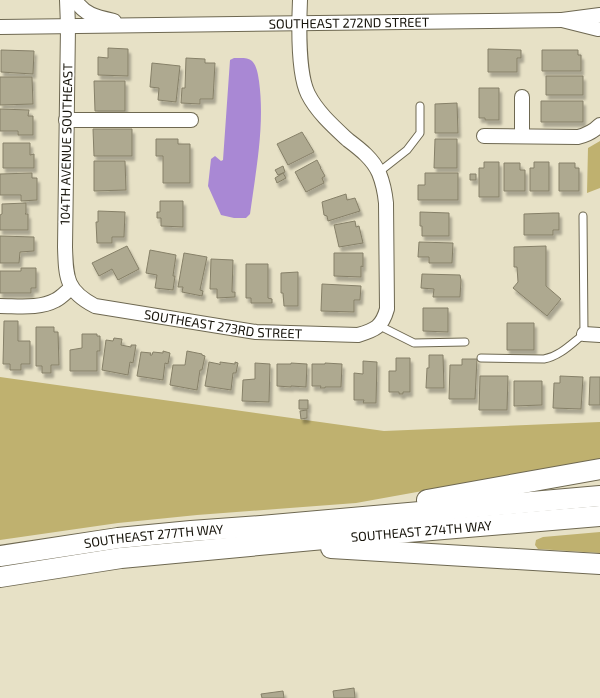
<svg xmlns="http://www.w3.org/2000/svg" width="600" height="698" viewBox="0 0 600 698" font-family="'Exo 2',sans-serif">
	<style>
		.green { fill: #bfb16f }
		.water { fill: #a988d4 }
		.building { fill: #aea990; stroke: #868068; filter: url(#shadow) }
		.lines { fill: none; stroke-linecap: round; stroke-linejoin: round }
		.service-casing { stroke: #6e6851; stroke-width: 9 }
		.minor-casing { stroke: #6e6851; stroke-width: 16 }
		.secondary-casing { stroke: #6e6851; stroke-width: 22 }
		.service { stroke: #fff; stroke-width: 7 }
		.minor { stroke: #fff; stroke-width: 14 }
		.secondary { stroke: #fff; stroke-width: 20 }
		.labels { text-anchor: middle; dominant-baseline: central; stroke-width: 3.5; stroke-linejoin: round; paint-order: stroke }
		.street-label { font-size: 13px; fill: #16130a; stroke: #fff }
	</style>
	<defs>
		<filter id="shadow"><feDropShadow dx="2.5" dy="4.5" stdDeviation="1" flood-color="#0004"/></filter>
	</defs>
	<rect width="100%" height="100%" fill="#e7e1c6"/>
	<path class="green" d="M600,141V188L587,193L588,148Z
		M0,377L384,431L600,422V459L356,503L197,515L118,523L0,540Z
		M600,532V553L538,549L535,545L536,540L543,537Z"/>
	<path class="water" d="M234,58C240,58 248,57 252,61C257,66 258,75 259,81C265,125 256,170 250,214L246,218H234L221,215L208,186L211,159L215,156L221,161L223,160L230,60Z"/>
	<path class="building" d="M108,48L128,49V76L98,75V57L108,58Z
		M488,49L521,50V58H517V72H488Z
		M1,50L34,51L33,74L1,72Z
		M542,50H578V55H581V71H542Z
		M186,58L205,59V63H215L213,99H200V104L181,103L182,88H185Z
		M152,63L180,66L176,102L158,100L159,88L150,87Z
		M546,76H583V95H546Z
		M0,77H32L33,104L0,105Z
		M94,81H125V111H95Z
		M479,88H499V120H485V118H479Z
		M541,101H583V122H541Z
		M457,103L458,133H435V104Z
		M0,109L29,110L28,116H33V135H18V131H0Z
		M93,129H132V156H94Z
		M302,132L314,152L288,165L277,144Z
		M156,139H178V144H190V183H163V156H156Z
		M435,139H457V168H434Z
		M3,143H30V155L34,154V168H3Z
		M317,160L321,168H320L321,169L325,176L322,178L324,183L306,192L295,172Z
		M94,161H125L126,190L94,191Z
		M484,162H499V197H479V168H484Z
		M534,162H549V191H530V168H534Z
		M504,163H520V170H525V191H504Z
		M559,163H575V168H579V191H559Z
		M283,166L285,172L278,175L275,170Z
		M32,173V178H37V200L21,201V195H0V174Z
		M283,173L286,178L277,183L275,178Z
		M425,173H458V200H418V185H425Z
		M470,174H476V180H470Z
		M346,194L347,200L355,198L360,211L328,221L327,216L324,215L322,202Z
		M160,201H183V227L161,226V218H157V212H160Z
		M26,203V213L25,214H28V230H0V215L2,214V204Z
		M98,211L125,212L124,237H112V243H97L96,222H98Z
		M420,212L449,213V236H422V226H420Z
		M553,213H559V230H553V235H524V214Z
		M355,221L356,227L359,226L363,243L339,247L334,225Z
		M0,236L34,237V251L20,252L19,263H0Z
		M419,242L453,243L452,263H429V257H418Z
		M127,246L139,269L118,280L112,269L99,276L92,263Z
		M546,246V286L561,299L547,316L513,288L518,282L517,267H514V247Z
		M150,250L176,255L173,276H175L173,290L155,288L157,275L146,273Z
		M184,253L207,257L200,290L203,291L202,296L182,292L183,287H178Z
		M334,253H363V267L361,266V277L334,276Z
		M211,259L233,260L232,292H235V297L217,298V289H210Z
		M246,264H268V298L272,299V303H251V298H246Z
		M21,268H36V288H31V293H0V271H21Z
		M298,272V306H284L283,293H281V273Z
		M422,274L460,275L461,280L460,297H433L434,289L421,288Z
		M322,284L361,286L360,300H354V312L321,311Z
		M423,308H448V332L423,331Z
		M4,321H18V341H30V364H21V370H10V364H3Z
		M507,323H534V350H507Z
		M36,327H54V332H58L59,365H51V373H42V366H36Z
		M82,334H97V336H100V351H97V371H70V350L82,348Z
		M114,338L122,339L121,345L131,347V345H136L133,363L130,362L128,375L102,370L106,340L113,341Z
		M163,351L170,353L168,364L165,363L163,380L137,376L141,352L151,353L150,355H152L153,352L163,353Z
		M187,351L202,354V355L205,356L202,370H200L197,390L170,385L173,365H185Z
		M429,355H443L444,388H426L427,368H429Z
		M396,358H410V392H403V394H399V392H389V371H396Z
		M462,359H477L475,399H449L450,365H462Z
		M363,361L377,362L376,403H363L364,400H354V373L363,374Z
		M209,362L219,364L220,365V362L235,364V362L238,363L236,373H233L231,390L205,386Z
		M255,363L270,364L269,402L242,401L243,380L255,379Z
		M291,363L307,364L306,387L291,386V387L277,386V364H291Z
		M325,363L342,364L341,387H325V388H320L321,386H312V364H325Z
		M480,376H508L507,410H479Z
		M560,376L583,377L581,409L553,408L554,383H560Z
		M590,377H600V405H589Z
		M514,381H542V405L514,406Z
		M299,400H308V409H299Z
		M307,410V418L301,419L300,411Z
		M354,688L355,698H334L333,691Z
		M283,691L284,698H262L261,694Z"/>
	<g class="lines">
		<g class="service-casing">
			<path id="service" d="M379,172L407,150L420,133V106
				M380,326L414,343L465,342
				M481,358L544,359C560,356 571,344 584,334L583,216"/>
		</g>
		<g class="minor-casing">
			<g id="minor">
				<path id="s1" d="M67,0L68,26L65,247C66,278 66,291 95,306L256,332L358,335C375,330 382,327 387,309L386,203C385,193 383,183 379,173C373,159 360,149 348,140C334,127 317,112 308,94C298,74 299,23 300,0"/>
				<path d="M75,0C85,15 96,17 114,21"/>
				<path id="s2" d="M0,27L562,20"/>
				<path d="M598,29L562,20L600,15"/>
				<path d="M522,97V136"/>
				<path d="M66,120H191"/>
				<path d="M484,136L578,137C587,135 593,132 600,125"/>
				<path d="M0,306C19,306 39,309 56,300C62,297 66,292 71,288"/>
				<path d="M584,334L600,335"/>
			</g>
		</g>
		<g class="secondary-casing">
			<g id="secondary">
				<path d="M427,500L600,469"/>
				<path d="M331,548L600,564"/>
				<path id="s3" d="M0,556L118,538L191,531L261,526L600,496"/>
				<path id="s4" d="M0,577L121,558L324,539L600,516"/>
			</g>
		</g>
		<use href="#service" class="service"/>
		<use href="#minor" class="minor"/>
		<use href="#secondary" class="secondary"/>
	</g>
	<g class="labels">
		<g class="street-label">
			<text stroke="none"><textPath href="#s2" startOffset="349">SOUTHEAST 272ND STREET</textPath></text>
			<text transform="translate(66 144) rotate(-89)">104TH AVENUE SOUTHEAST</text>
			<text stroke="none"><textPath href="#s1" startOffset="448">SOUTHEAST 273RD STREET</textPath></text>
			<text stroke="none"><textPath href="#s4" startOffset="424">SOUTHEAST 274TH WAY</textPath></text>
			<text stroke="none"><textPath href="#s3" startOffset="155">SOUTHEAST 277TH WAY</textPath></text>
		</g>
	</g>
</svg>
